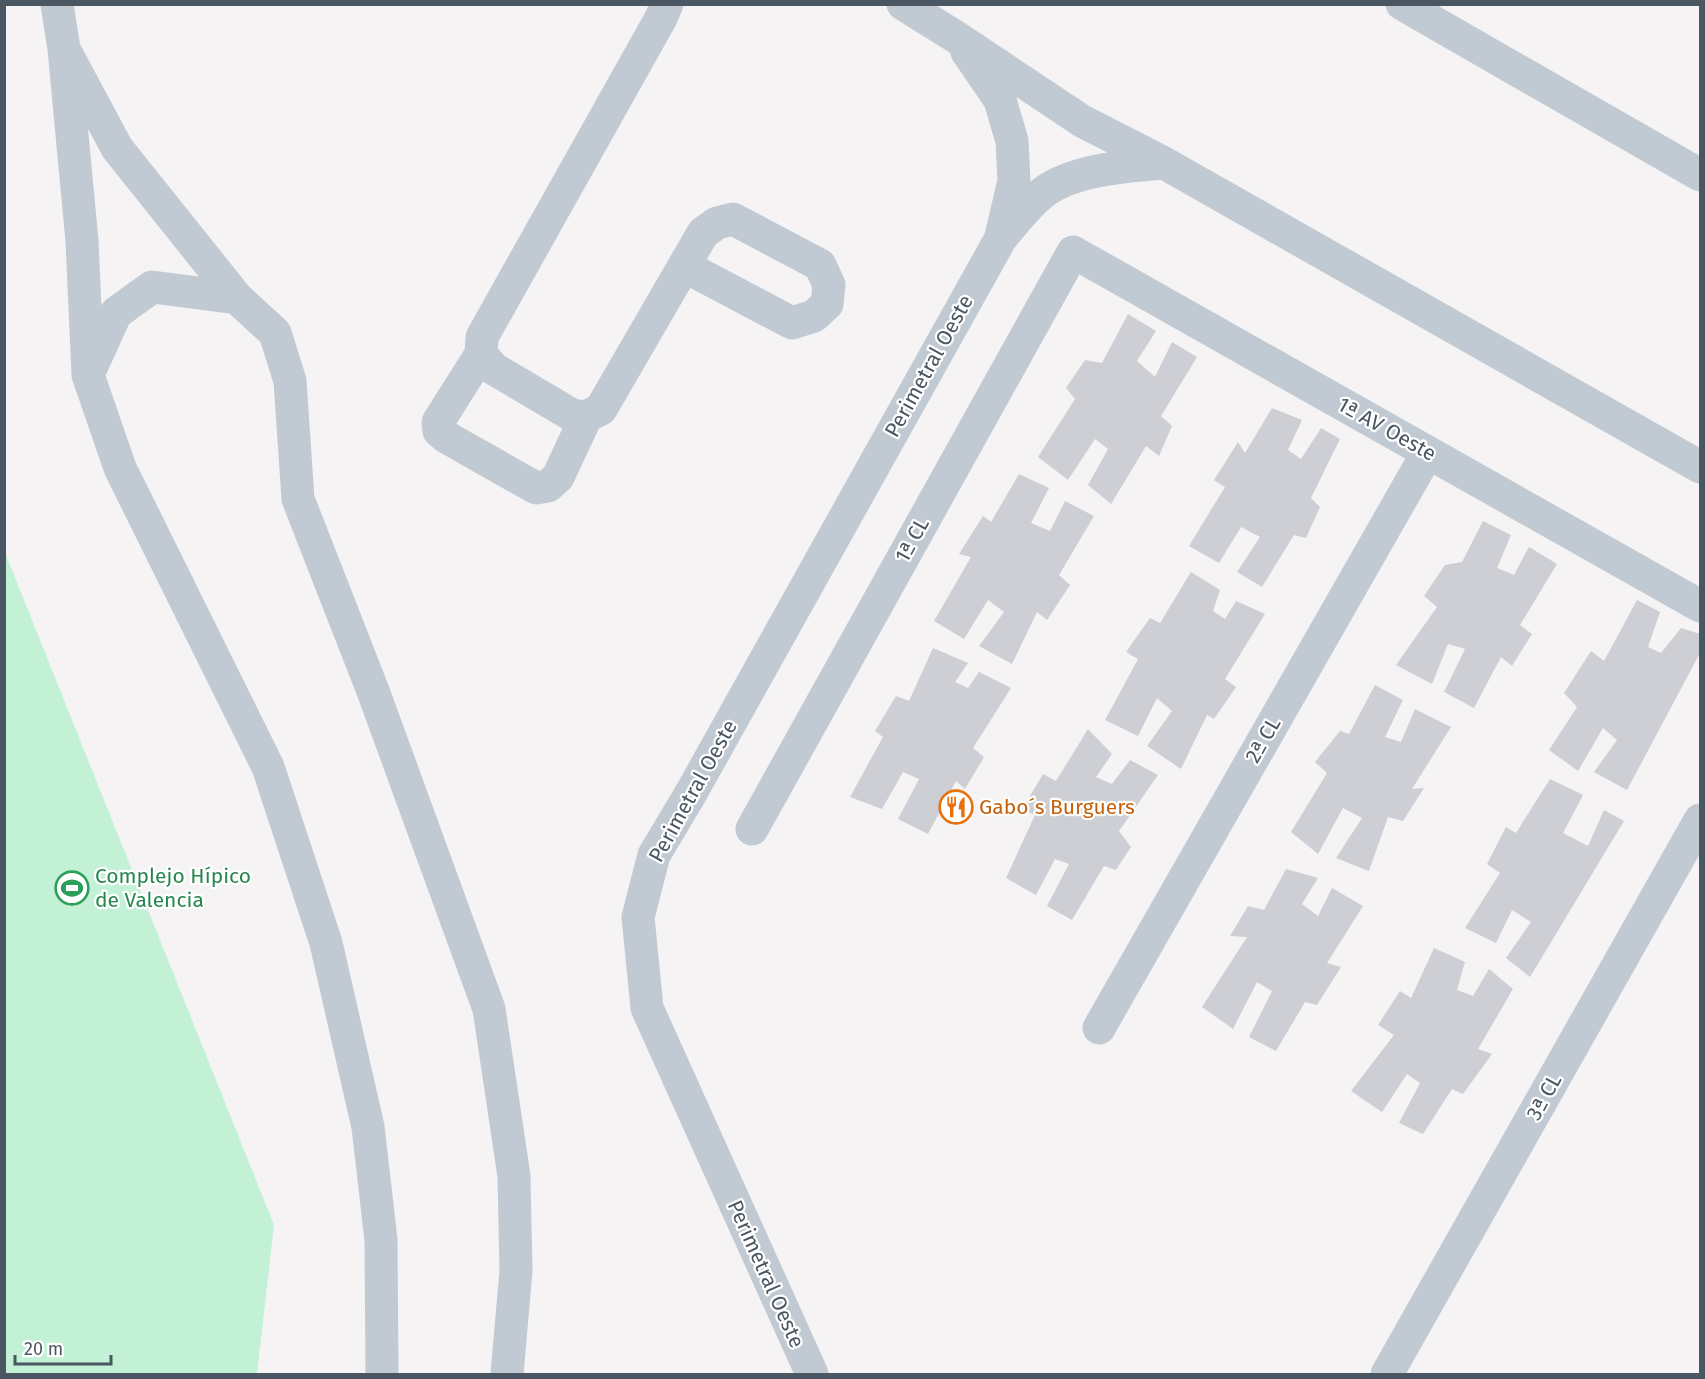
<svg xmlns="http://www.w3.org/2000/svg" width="1705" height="1379" viewBox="0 0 1705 1379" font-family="'Fira Sans',sans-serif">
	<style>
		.green { fill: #c3f1d5 }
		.building { fill: #cdcfd5 }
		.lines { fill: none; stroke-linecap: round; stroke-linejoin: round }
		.minor { stroke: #c1cad2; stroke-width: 33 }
		.labels { text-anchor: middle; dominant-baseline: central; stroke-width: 4.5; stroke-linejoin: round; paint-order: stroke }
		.street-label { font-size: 21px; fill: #4a5661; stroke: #fff }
		.food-label { font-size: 21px; fill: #c56008; stroke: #fff; text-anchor: start }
		.leisure-label { font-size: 21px; fill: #27864d; stroke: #fff; text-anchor: start }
	</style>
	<rect width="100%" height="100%" fill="#f5f3f3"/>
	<path class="green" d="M4,550L274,1225L257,1374H5Z"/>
	<path class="building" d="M1128,314L1156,331L1137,361L1155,377L1172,342L1197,357L1161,416L1172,426L1159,456L1146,446L1111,504L1088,485L1108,449L1095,439L1068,480L1038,457L1075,399L1066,388L1085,360L1102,363Z
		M1272,408L1302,420L1288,450L1301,459L1321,428L1340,439L1311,498L1320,507L1306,538L1294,535L1262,587L1237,572L1260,537L1241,527L1219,563L1189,546L1225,487L1214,480L1238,442L1245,453Z
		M1019,474L1049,488L1031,523L1050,531L1065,501L1094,516L1059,575L1070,585L1047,620L1037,612L1012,664L979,646L1004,612L988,600L964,639L934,621L971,557L959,554L983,516L991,522Z
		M1483,521L1511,535L1497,568L1514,575L1529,547L1557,564L1520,625L1532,634L1512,666L1501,657L1474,708L1444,692L1465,649L1448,644L1432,684L1396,665L1437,607L1424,596L1445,565L1462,562Z
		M1191,572L1220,590L1213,611L1225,619L1236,601L1265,614L1225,679L1236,687L1214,719L1207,715L1181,769L1147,746L1172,711L1157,698L1138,736L1105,720L1138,659L1126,652L1150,618L1160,623Z
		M1637,600L1660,612L1648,647L1661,653L1681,628L1700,634V653L1627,790L1594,772L1617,740L1603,728L1578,771L1549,750L1577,707L1564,693L1591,651L1604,661Z
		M933,648L968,663L955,682L968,688L979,672L1011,688L973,748L984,757L965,789L956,781L928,834L898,819L919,779L903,772L882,809L850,797L883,737L875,731L896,696L909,701Z
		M1375,685L1403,700L1385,737L1401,742L1415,709L1451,727L1412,789L1424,788L1403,821L1388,817L1369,871L1336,858L1362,818L1343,808L1318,854L1291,832L1327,773L1315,762L1340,731L1349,734Z
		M1088,729L1112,754L1096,777L1112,784L1130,760L1158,775L1119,831L1131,847L1116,870L1104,866L1072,920L1047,906L1069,864L1055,859L1036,895L1006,878L1035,815L1022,809L1043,774L1056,781Z
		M1550,779L1583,795L1563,833L1588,846L1604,810L1624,821L1530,977L1506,958L1531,922L1512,910L1496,943L1465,928L1500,873L1487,864L1506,827L1516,833Z
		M1286,869L1318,878L1302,904L1318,916L1332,888L1363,906L1327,963L1341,967L1317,1005L1305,1002L1276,1051L1249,1037L1272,991L1257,982L1233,1029L1202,1007L1247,937L1230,936L1248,906L1264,910Z
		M1434,948L1465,962L1457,990L1473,996L1489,969L1513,989L1478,1049L1492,1054L1463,1094L1452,1089L1423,1134L1399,1123L1420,1083L1407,1074L1382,1112L1351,1091L1394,1035L1378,1025L1400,991L1411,998Z"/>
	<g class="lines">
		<path class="minor" d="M57,4L64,49L82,241L88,375L120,468L268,767L326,943L368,1127L381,1240L382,1374
			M667,4L661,18L482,337L481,354L494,369L572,415L586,417L601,409L703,233L717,223L733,219L820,265L829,285L827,304L814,316L792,323L684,266
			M903,4L956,37L1082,121L1164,163L1700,467
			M1402,4L1700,175
			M64,49L117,148L237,298L275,333L290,381L298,499L373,691L489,1009L514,1176L516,1271L507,1374
			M967,52L1000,100L1012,141L1014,181L1001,236
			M481,354L438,422L439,431L446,437L536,488L548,486L558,477L586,417
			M91,368L116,313L152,287L237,298
			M752,829L1073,252L1700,606
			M1099,1028L1428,452
			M812,1374L647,1008L638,917L654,855L691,793L1001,238C1013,224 1025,208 1039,196C1068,170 1126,166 1164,163
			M1387,1374L1700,820"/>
	</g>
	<defs>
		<g id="restaurant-ring" transform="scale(1.725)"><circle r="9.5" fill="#fff" stroke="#e8710a" stroke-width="1.5"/><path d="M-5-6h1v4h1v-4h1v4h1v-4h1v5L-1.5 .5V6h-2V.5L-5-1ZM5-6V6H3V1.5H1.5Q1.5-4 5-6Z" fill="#e8710a"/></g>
		<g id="stadium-ring" transform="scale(1.725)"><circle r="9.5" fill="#fff" stroke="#2e9e5b" stroke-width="1.5"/><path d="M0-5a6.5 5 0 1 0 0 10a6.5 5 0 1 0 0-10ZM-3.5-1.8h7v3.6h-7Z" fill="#2e9e5b"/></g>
	</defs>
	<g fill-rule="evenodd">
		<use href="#restaurant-ring" x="956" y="807"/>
		<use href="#stadium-ring" x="72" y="888"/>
	</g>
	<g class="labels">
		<g class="street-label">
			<text transform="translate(929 366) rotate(-61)">Perimetral Oeste</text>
			<text transform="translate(1387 429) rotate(29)">1ª AV Oeste</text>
			<text transform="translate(912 540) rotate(-61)">1ª CL</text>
			<text transform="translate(1263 740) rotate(-60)">2ª CL</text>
			<text transform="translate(693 791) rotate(-61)">Perimetral Oeste</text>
			<text transform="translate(1544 1097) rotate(-61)">3ª CL</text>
			<text transform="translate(766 1274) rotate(66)">Perimetral Oeste</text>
		</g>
		<g class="food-label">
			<text x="979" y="807">Gabo´s Burguers</text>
		</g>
		<g class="leisure-label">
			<text x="95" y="876">Complejo Hípico<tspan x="95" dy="24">de Valencia</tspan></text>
		</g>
	</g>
	<rect width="1705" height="1379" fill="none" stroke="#4a5661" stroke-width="12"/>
	<path d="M15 1355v9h96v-9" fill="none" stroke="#4a5661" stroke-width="3"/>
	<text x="24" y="1355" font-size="18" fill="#4a5661" stroke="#ffffff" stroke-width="4.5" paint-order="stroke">20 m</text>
</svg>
